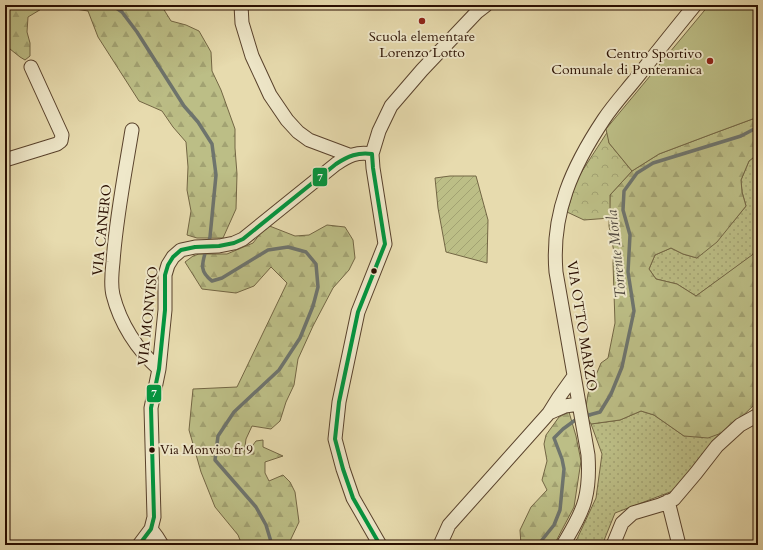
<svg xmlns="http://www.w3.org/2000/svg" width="763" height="550" viewBox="0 0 763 550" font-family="Cardo,serif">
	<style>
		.grass { fill: url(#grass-dots); stroke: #736644 }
		.forest { fill: url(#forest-firs); stroke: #736644 }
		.park { fill: url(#park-crowns); stroke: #736644 }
		.garden { fill: url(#garden-furrows); stroke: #736644 }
		.pitch { fill: #bcbe86; stroke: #736644 }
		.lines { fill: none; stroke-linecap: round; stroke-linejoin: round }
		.stream { stroke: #6e746d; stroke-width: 3.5 }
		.minor-casing { stroke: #59422c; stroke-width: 15 }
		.minor { stroke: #efe8ca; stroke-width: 13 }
		.bus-1-casing { stroke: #efe8ca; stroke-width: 7 }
		.bus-1 { stroke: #00963f; stroke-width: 4 }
		.poi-dot { fill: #8f2418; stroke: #efe8ca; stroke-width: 1.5 }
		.bus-dot { fill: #2a0f01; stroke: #efe8ca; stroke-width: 1.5 }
		.labels { text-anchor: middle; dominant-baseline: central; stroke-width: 4; stroke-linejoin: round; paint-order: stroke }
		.bus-label { font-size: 13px; fill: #2a0f01; stroke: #efe8ca; text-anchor: start }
		.poi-label { font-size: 14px; fill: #2a0f01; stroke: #efe8ca }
		.street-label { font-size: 14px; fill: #2a0f01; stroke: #efe8ca }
		.water-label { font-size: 15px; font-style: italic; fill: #524a40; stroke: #efe8ca }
		.line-badge { stroke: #efe8ca; stroke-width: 1.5 }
		.badge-label { font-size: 11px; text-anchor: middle; font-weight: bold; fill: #fff }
	</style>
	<defs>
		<pattern id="grass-dots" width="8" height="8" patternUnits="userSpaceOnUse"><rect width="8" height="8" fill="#bcbe86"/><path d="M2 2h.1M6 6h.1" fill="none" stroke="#a2a272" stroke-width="1.8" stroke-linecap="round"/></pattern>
		<pattern id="forest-firs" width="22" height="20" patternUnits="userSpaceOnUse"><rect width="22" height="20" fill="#bcbe86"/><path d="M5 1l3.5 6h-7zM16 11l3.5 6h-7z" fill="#a2a272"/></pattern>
		<pattern id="park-crowns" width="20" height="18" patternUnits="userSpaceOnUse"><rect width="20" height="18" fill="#bcbe86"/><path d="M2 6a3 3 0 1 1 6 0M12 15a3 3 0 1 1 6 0" fill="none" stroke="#a2a272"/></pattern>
		<pattern id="garden-furrows" width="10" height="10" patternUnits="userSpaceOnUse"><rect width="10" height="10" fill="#bcbe86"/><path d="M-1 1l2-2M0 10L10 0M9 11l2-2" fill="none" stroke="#a2a272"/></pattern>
	</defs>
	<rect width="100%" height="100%" fill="#e7dbae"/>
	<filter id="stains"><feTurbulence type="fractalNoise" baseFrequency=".005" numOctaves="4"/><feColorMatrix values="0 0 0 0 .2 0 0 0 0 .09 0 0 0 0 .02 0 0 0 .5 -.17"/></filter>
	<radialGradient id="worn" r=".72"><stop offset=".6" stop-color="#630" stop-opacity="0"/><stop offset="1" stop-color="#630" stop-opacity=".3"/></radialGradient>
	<path class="grass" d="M758,154V247L753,255L696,296L677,284L656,279L649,269L655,255L671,248L683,254L697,258L733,222L746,206L742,192L741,180L749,161Z
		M641,411L654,415L684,436L727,431L678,489L615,513L603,543L594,545H571L577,539L596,498L602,454L591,424L620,420Z"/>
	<path class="forest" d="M5,5H48L28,17L27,32L30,43V56L25,60L20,57L5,45Z
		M51,5H161L171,21L186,25L199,31L211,52L212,71L221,90L235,129V148L237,174L236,209L223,238H197L187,235L191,211L187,190L188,167L186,142L173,127L162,111L139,101L98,37L88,11Z
		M758,117V154L749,161L741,180L742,192L746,206L717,242L697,258L683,254L671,248L655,255L649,269L656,279L677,284L696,296L752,255L758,247V403L755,404L727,431L708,438L684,436L654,415L641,411L620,420L591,424L585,413L588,394L601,363L608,358L615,323L613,263L614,252L609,226L610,195L632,171L659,154L712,134Z
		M267,225L295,236L309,235L327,225L345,227L353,240L355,258L349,270L333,288L313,326L298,359L294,385L286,402L280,421L271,429L252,426L246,439L244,454H254L253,445L256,441L263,440V447L283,456L265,462V473L269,481L283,475L290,482L295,492L299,522L290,541L287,545H242L238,535L215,507L201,472L189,430L193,389L237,387L287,283L271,267L254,286L236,293L202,289L185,262L193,256L199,254H227L253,243Z
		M569,412L576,436L581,461L574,507L554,545H521L520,530L531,507L547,490L542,480L547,461L544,444L546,435L559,417Z"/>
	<path class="park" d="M608,131L609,143L632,171L610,195V218L584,220L567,212L577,179Z"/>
	<path class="garden" d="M450,176H476L488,220L487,263L446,252L438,208L435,178Z"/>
	<path class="pitch" d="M709,5H758V117L712,134L659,154L632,171L609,143L606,129Z"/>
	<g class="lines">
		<path class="stream" d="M112,5L122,12L137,32L184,106L198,122L212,144L216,175L210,237L208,244
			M206,250C202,264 199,271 212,281L222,278L268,250L288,247L306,252L316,264L318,287L313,306L300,338L279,370L234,412L218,436L215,460L256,507L266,525L272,545
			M538,545L554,525L560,510L564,469L562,459L554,438L563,429L578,418L600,412L611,394L622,367L634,311L628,272L630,235L623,210L624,191L637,173L653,163L741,136L758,127"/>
		<g class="minor-casing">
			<path id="minor" d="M241,5L242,23L252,56L270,95L287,120L298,132L309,140L349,155
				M132,130C125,173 116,218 113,262C112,271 111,287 113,295C120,323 137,350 159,369
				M5,160L57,144L61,141L62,135L31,67
				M549,413L565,406L579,404
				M668,501L679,545
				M151,529L157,537L162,545
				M139,545L151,529L154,517L151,408L159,369L165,310V275L168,265L173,257L181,250L195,247L219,246L234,243L243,239L336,164C348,156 357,151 372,154
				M380,545L353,498L343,469L335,439L339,402L358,312L385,244L373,168L372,154L379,131L391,106L422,70L477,12L486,5
				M440,545L449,525L549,413L559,397L574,376
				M563,545C571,531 581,516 585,500C589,485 589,470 588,455L556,272C551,213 572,167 604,119C614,104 627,90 638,76C657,52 676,28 695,5
				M613,545L622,523L633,513L660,505L674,499L696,473L717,446L740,425L758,415"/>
		</g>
		<use href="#minor" class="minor"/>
		<g class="bus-1-casing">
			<path id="bus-1" d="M139,545L151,529L154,517L151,408L159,369L165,310V275L168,265L173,257L181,250L195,247L219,246L234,243L243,239L336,164C348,156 358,152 372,154L373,168L385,244L358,312L339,402L335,439L343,469L353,498L380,545"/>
		</g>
		<use href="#bus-1" class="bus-1"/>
	</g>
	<g class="poi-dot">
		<circle cx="422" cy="21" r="4"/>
		<circle cx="710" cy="61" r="4"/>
	</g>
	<g class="bus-dot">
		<circle cx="374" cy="271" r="3.5"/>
		<circle cx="152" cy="450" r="3.5"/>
	</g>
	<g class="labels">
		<g class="bus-label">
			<text x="160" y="450">Via Monviso fr 9</text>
		</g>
		<g class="poi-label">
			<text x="422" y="36">Scuola elementare<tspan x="422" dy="16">Lorenzo Lotto</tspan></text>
			<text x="702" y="53" text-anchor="end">Centro Sportivo<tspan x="702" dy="16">Comunale di Ponteranica</tspan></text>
		</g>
		<g class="street-label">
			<text transform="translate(102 230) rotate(-84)">VIA CANERO</text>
			<text transform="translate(148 316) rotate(-84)">VIA MONVISO</text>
			<text transform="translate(582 326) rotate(81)">VIA OTTO MARZO</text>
		</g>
		<g class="water-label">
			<text transform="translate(616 254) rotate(-96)">Torrente Morla</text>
		</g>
	</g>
	<g class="line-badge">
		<rect x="312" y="167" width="16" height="20" rx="4" fill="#00963f"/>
		<rect x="146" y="384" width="16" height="19" rx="4" fill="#00963f"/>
	</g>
	<g class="badge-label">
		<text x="320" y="181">7</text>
		<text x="154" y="397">7</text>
	</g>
	<rect width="763" height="550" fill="none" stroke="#e7dbae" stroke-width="20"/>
	<rect x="6" y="6" width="751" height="538" fill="none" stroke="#2a0f01" stroke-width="2"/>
	<rect x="10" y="10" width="743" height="530" fill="none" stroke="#2a0f01"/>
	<rect width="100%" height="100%" filter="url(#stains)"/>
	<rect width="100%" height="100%" fill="url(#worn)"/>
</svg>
